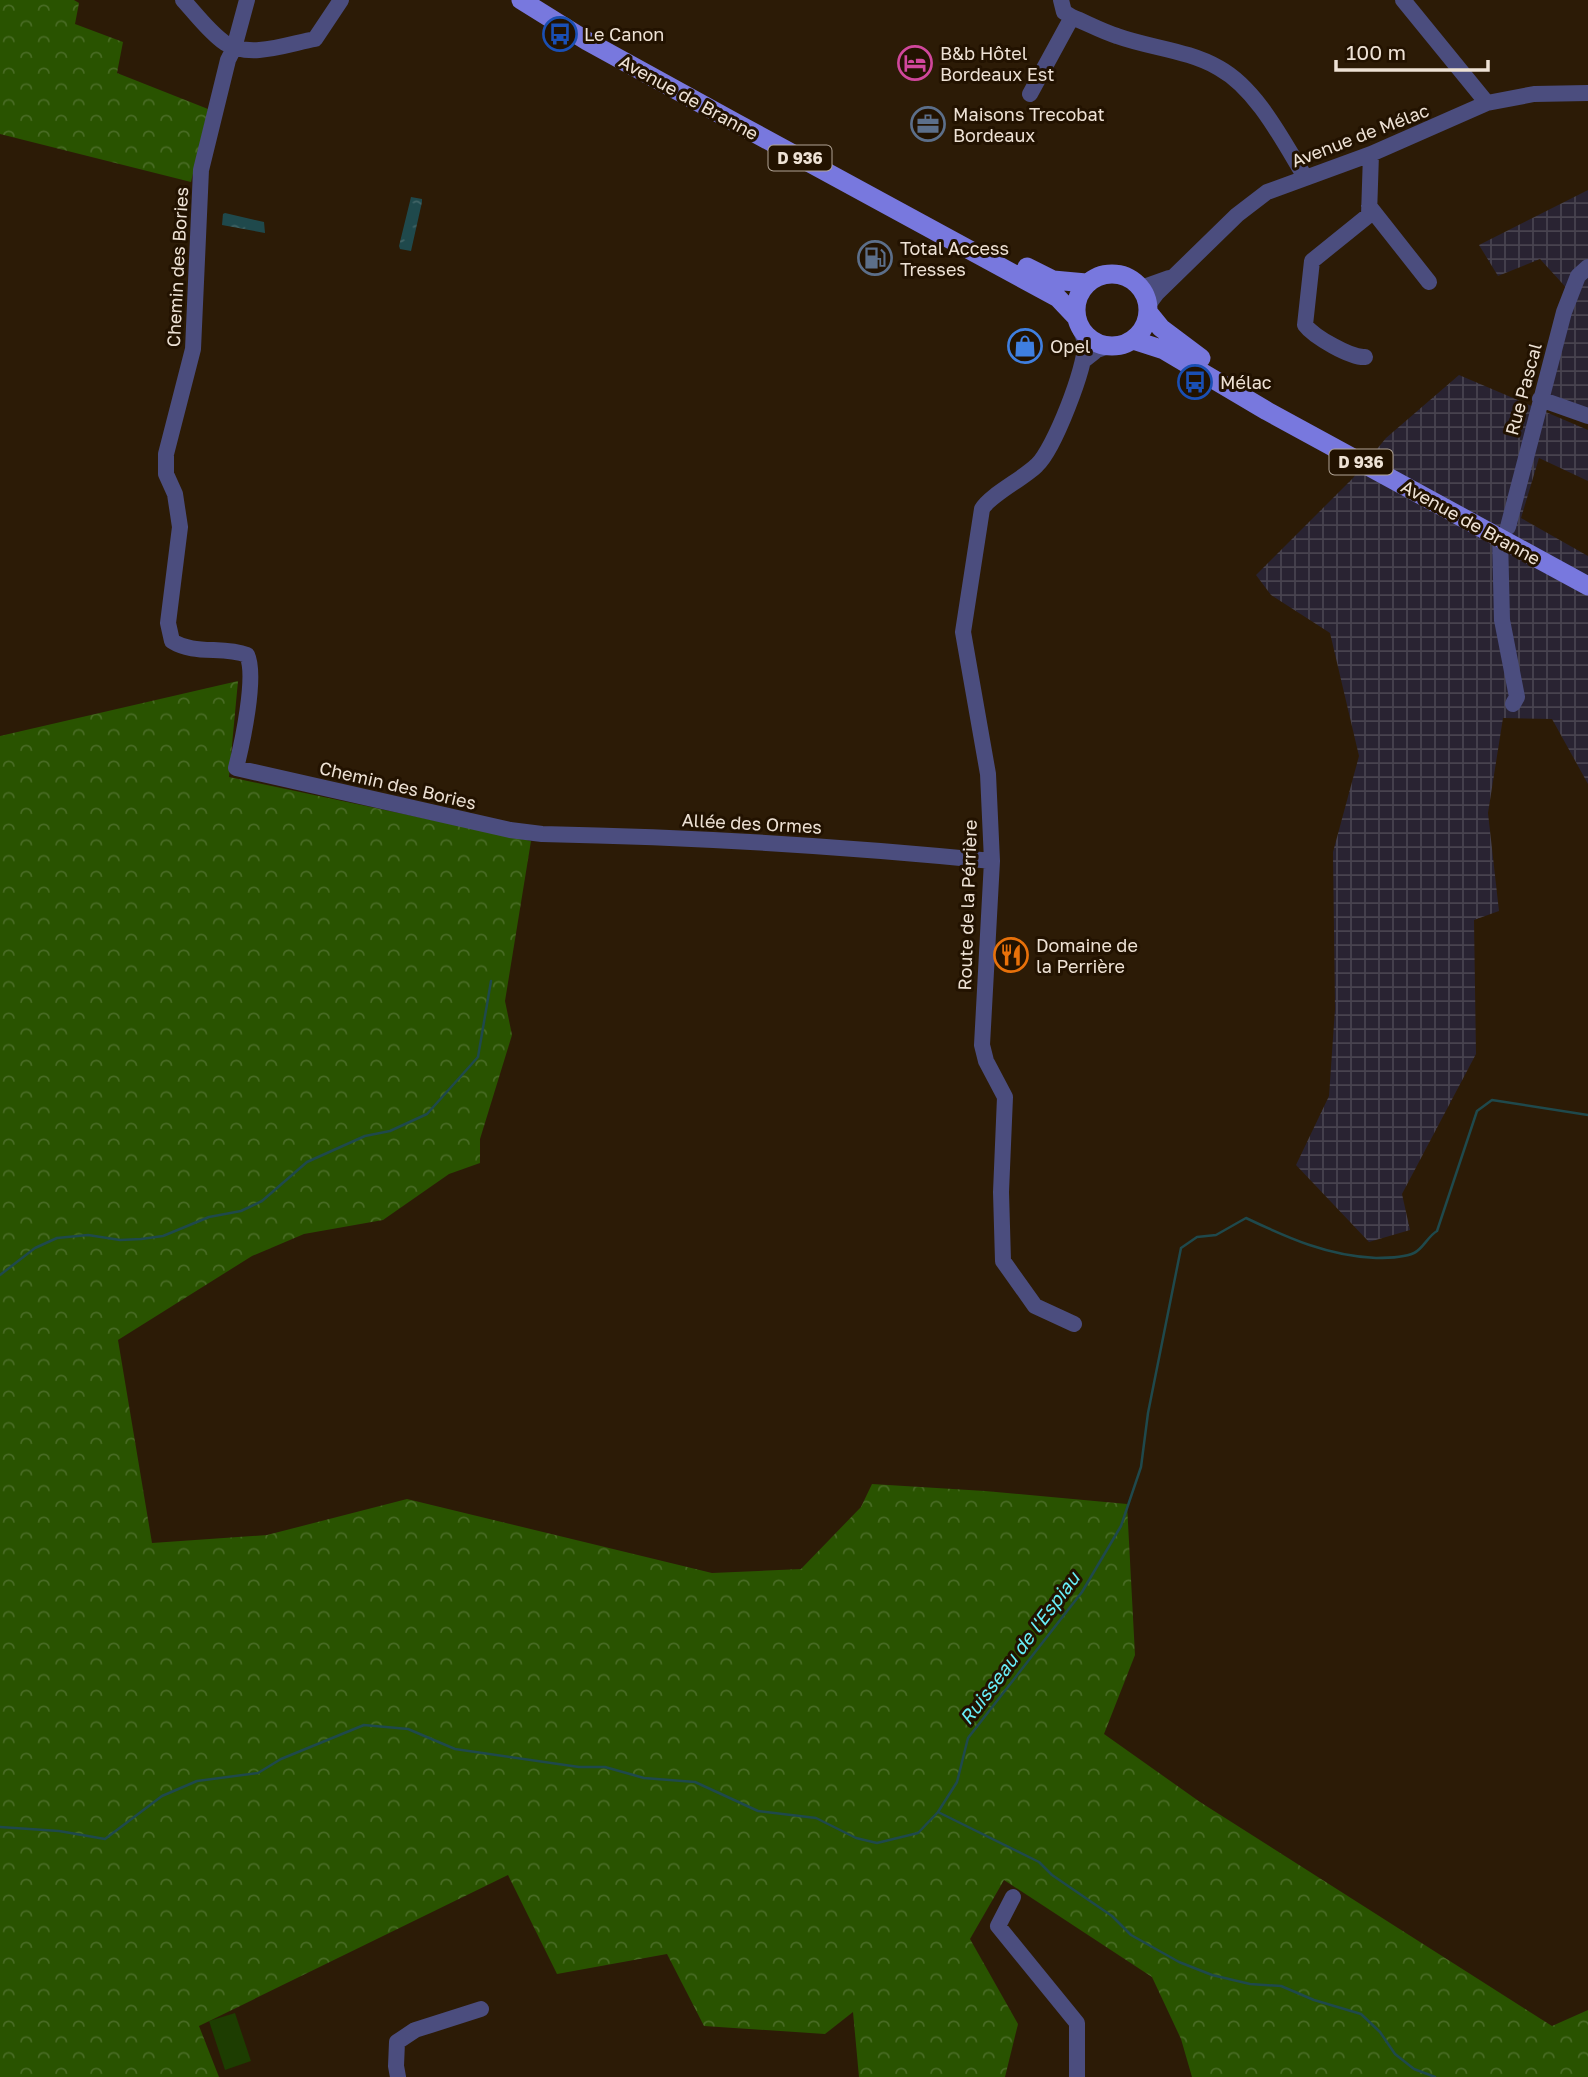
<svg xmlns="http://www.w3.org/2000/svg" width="1588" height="2077" viewBox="0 0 1588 2077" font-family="'Golos Text',sans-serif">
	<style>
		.industrial { fill: url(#industrial-grid) }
		.grass { fill: #1d3d01 }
		.forest { fill: url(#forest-crowns) }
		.water { fill: url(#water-ripples) }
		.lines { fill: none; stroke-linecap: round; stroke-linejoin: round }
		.stream { stroke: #1f494c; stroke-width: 2.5 }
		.minor { stroke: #4b4d7e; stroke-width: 16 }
		.major { stroke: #7878de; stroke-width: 19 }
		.labels { text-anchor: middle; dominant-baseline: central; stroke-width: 6; stroke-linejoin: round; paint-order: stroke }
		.shield { fill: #221200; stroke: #b1a495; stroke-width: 2 }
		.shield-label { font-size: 16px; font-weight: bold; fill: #eee2d5 }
		.poi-label { font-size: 18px; fill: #eee2d5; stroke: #221200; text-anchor: start }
		.street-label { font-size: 18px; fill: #eee2d5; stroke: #221200 }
		.water-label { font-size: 19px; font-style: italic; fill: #68eff8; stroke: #221200 }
	</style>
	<defs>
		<pattern id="industrial-grid" width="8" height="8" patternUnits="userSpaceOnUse" patternTransform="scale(1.75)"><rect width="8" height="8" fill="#292332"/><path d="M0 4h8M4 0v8" fill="none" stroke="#48434f"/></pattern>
		<pattern id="forest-crowns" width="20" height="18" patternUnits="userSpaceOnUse" patternTransform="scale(1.75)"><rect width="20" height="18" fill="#295300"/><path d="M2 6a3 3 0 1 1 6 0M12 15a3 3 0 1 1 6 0" fill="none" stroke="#486b24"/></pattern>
		<pattern id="water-ripples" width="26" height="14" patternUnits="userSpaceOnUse" patternTransform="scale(1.75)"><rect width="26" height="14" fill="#1f494c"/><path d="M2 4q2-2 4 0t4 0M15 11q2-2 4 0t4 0" fill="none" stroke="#406365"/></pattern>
	</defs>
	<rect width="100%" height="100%" fill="#2c1b06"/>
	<path class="industrial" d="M1588,190V421L1540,399L1571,293L1540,259L1498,276L1479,245Z
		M1459,375L1588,430V481L1539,458L1521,518L1588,556V784L1552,719L1503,718L1488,813L1499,911L1474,920L1476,1054L1402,1194L1410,1230L1369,1242L1296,1165L1329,1096L1335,1009L1333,852L1359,756L1330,633L1271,595L1256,575L1353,478L1386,438Z"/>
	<path class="grass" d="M235,2013L251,2061L225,2070L209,2021Z"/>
	<path class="forest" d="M0,0H74L79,3L75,24L123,42L117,73L208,109L191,182L0,134Z
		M238,681L229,777L531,841L505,1001L512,1035L480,1139V1163L449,1174L383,1220L304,1234L252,1256L118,1340L152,1543L267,1535L407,1499L712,1573L801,1569L861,1507L872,1484L985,1491L1127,1504L1135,1655L1104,1734L1200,1802L1552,2026L1588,2010V2077H1192L1181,2039L1152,1977L1004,1880L970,1939L1018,2024L1005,2077H859L853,2012L825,2034L704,2026L667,1954L557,1974L508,1875L199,2026L219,2077H0V736Z"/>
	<path class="water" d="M411,197L422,199V202L411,251L400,249L399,246Z
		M225,213L264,222L265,233L222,225L223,214Z"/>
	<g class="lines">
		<path class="stream" d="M0,1275L35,1248L57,1238L88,1235L120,1240L141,1239L163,1236L209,1217L241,1211L262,1201L307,1162L365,1136L390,1131L427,1114L478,1057L491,981
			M938,1812L1039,1862L1052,1875L1112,1916L1131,1935L1179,1962L1212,1975L1250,1984L1281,1986L1314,2000L1361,2014L1380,2032L1395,2054L1414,2069L1435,2077
			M0,1827L59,1831L105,1839L162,1796L197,1781L258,1773L281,1759L364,1725L408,1729L455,1749L579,1767H605L644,1778L695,1782L758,1811L816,1818L856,1838L877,1843L918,1833L938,1812L957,1782L968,1738L1082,1592L1121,1526L1141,1467L1148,1413L1181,1248L1197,1237L1216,1235L1246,1218C1288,1238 1328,1256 1376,1258C1387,1258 1403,1258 1414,1253C1423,1249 1428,1236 1437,1231L1477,1111L1492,1100L1588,1115"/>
		<path class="minor" d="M183,0C196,14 209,32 225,43C250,59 288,44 315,39L341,0
			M247,0L234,48L228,60L201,170L193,349L166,454V474L175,494L180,527L168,623L172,641C194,655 223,646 247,655C257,676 242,744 236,768L510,830L542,834C692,837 842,846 992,861
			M1403,0L1487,103
			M1072,17C1087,23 1101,31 1117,36C1150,48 1188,50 1219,68C1257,89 1283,141 1305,177
			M1030,94L1072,17L1064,12L1061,0
			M1369,206L1429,282
			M1141,288L1169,278
			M1148,305L1157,293L1237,215L1267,192L1371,154L1487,103L1534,94L1588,93
			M1365,357C1351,358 1314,337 1305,325L1312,261L1369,215L1371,154
			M1083,361L1097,350L1109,346
			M1540,399L1588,416
			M1508,527L1564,312L1578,276L1588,267
			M1500,537L1502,620L1517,697L1513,704
			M1074,1324L1035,1306L1003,1261L1001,1192L1005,1097L986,1061L982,1045L992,861L988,774L963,632L982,509C990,495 1023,479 1037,465C1054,449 1086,367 1085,344C1085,339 1082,334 1080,329
			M1013,1897L998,1926L1077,2023V2077
			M398,2077L396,2066L397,2042L415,2030L481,2009"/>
		<path class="major" d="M521,0L587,41L738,124L1058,298L1076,317
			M1027,267L1053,280L1086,283
			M1076 310a36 36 0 1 1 72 0a36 36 0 1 1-72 0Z
			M1148,312L1161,328L1201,358
			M1133,340L1164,350L1267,411L1588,586"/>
	</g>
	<defs>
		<g id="bus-ring" transform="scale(1.75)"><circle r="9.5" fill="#221200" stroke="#1a4fb4" stroke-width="1.5"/><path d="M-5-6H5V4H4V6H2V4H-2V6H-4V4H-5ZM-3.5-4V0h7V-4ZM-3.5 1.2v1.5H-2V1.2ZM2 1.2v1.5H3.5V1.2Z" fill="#1a4fb4"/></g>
		<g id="hotel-ring" transform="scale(1.75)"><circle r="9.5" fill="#221200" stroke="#d1479c" stroke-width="1.5"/><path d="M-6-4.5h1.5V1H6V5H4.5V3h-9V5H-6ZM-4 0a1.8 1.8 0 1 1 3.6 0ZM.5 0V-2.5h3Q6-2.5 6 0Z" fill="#d1479c"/></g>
		<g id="office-ring" transform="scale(1.75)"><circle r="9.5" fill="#221200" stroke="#5c6f8a" stroke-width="1.5"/><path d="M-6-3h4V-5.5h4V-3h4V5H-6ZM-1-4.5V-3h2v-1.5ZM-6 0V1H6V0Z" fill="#5c6f8a"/></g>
		<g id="fuel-ring" transform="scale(1.75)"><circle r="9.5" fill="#221200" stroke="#5c6f8a" stroke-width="1.5"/><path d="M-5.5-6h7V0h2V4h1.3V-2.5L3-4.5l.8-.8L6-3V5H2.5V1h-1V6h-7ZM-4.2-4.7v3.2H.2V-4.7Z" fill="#5c6f8a"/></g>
		<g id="shop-ring" transform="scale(1.75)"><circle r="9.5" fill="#221200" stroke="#3f7fe0" stroke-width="1.5"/><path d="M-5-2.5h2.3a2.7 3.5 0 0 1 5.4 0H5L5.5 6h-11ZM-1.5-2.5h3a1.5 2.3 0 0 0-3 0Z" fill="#3f7fe0"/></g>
		<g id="restaurant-ring" transform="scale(1.75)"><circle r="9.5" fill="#221200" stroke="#e8710a" stroke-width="1.5"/><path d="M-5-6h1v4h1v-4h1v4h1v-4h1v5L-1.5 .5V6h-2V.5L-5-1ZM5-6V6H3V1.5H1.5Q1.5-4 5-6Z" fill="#e8710a"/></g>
	</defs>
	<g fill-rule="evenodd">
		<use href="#bus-ring" x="560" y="34"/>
		<use href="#hotel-ring" x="915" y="63"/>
		<use href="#office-ring" x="928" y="124"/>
		<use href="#fuel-ring" x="875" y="258"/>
		<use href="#shop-ring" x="1025" y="346"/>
		<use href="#bus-ring" x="1195" y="382"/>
		<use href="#restaurant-ring" x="1011" y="955"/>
	</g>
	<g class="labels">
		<g class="shield">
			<rect x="768.5" y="145.5" width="63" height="25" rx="5"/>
			<rect x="1329.5" y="449.5" width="63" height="25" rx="5"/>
		</g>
		<g class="shield-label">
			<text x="800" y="158">D 936</text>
			<text x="1361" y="462">D 936</text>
		</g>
		<g class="poi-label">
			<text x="584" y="34">Le Canon</text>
			<text x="940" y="53">B&amp;b Hôtel<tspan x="940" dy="21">Bordeaux Est</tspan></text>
			<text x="953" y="114">Maisons Trecobat<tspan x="953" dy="21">Bordeaux</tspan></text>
			<text x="900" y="248">Total Access<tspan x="900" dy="21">Tresses</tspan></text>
			<text x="1050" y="346">Opel</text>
			<text x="1220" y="382">Mélac</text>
			<text x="1036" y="945">Domaine de<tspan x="1036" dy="21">la Perrière</tspan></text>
		</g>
		<g class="street-label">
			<text transform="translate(689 97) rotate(29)">Avenue de Branne</text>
			<text transform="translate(1360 135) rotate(-21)">Avenue de Mélac</text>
			<text transform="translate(177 267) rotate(-87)">Chemin des Bories</text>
			<text transform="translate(1523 389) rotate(-75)">Rue Pascal</text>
			<text transform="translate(1471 522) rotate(29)">Avenue de Branne</text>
			<text transform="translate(398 785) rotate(13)">Chemin des Bories</text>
			<text transform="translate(752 823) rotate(3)">Allée des Ormes</text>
			<text transform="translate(967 905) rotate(-88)">Route de la Pérrière</text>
		</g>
		<g class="water-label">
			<text transform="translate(1019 1648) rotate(-53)">Ruisseau de l'Espiau</text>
		</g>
	</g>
	<path d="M1336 60v10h152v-10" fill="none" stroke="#eee2d5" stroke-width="3.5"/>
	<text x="1346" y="60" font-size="21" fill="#eee2d5" stroke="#221200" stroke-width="5" paint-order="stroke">100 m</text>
</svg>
